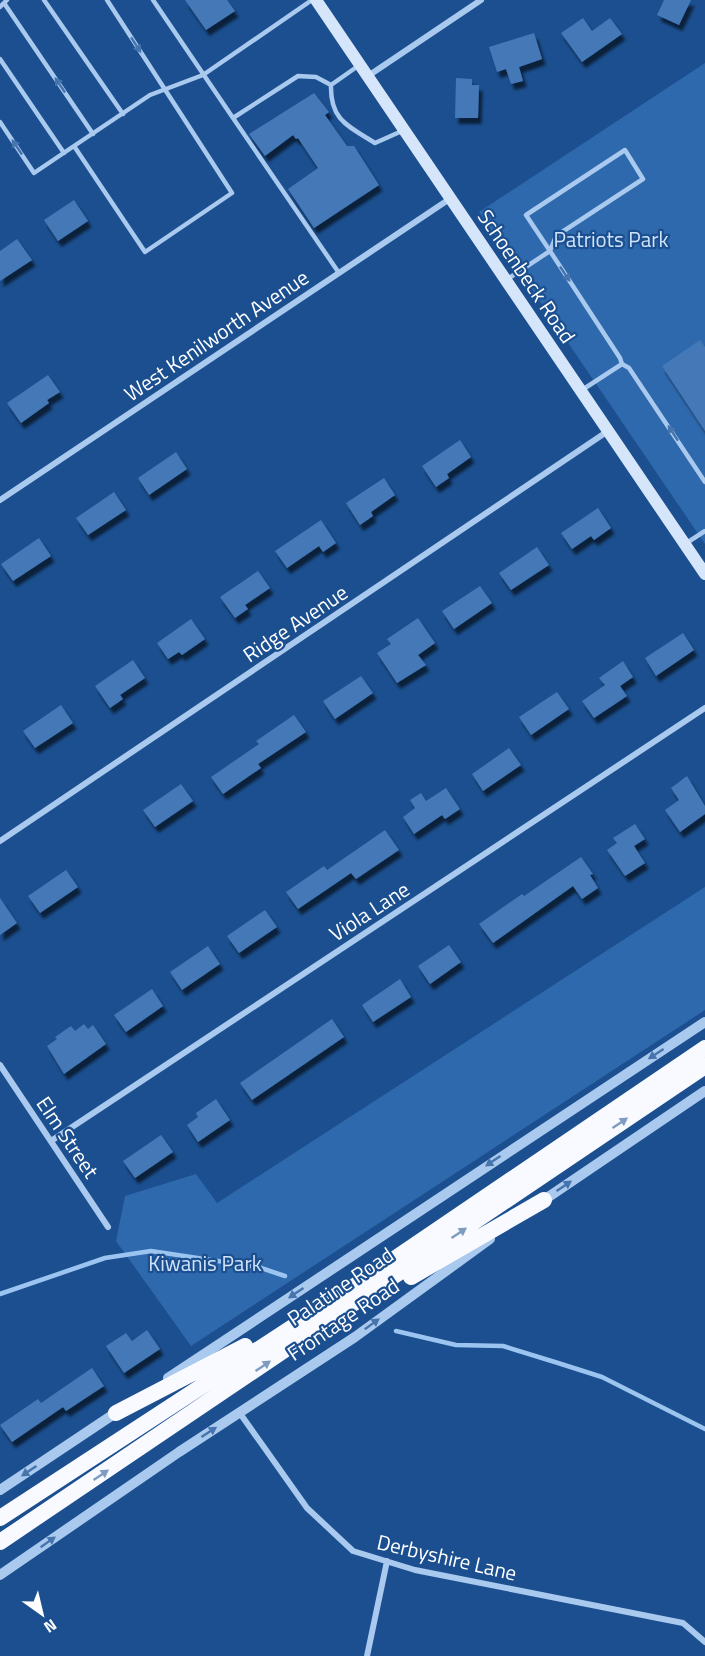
<svg xmlns="http://www.w3.org/2000/svg" width="705" height="1656" viewBox="0 0 705 1656" font-family="'Titillium Web',sans-serif">
	<style>
		.green { fill: #2e69ad }
		.lines { fill: none; stroke-linecap: round; stroke-linejoin: round }
		.stream { stroke: #9cc4f0; stroke-width: 4.5 }
		.building { fill: #4478b7; filter: url(#shadow) }
		.service { stroke: #a9c9ee; stroke-width: 4.5 }
		.minor { stroke: #a9c9ee; stroke-width: 6 }
		.tertiary { stroke: #a9c9ee; stroke-width: 10 }
		.secondary { stroke: #d6e6fa; stroke-width: 12 }
		.trunk { stroke: #f8faff; stroke-width: 16 }
		.oneway { fill: #4674ac }
		.oneway2 { fill: #7e9cc1 }
		.labels { text-anchor: middle; dominant-baseline: central; stroke-width: 4.5; stroke-linejoin: round; paint-order: stroke }
		.park-label { font-size: 21px; fill: #cfe3fa; stroke: #1b4f8f }
		.street-label { font-size: 21px; fill: #fff; stroke: #1b4f8f }
	</style>
	<defs>
		<filter id="shadow"><feDropShadow dx="3.5" dy="6" stdDeviation="1.5" flood-color="#0009"/></filter>
	</defs>
	<rect width="100%" height="100%" fill="#1b4f8f"/>
	<path class="green" d="M705,63V544L479,212Z
		M705,887V1010L191,1346L116,1241L125,1196L196,1174L217,1203Z"/>
	<g class="lines">
		<path class="stream" d="M0,1294L105,1258L151,1251L258,1267L285,1276
			M396,1331L456,1345L503,1346L558,1363L602,1377L705,1429"/>
	</g>
	<path class="building" d="M185,0H227L235,11L206,30Z
		M664,0H691L679,25L657,15Z
		M583,18L592,31L610,18L622,34L582,62L561,33Z
		M534,33L542,59L519,67L523,81L511,84L506,69L497,72L489,47Z
		M456,78L472,79V85H479L478,118H455Z
		M314,93L329,112L325,115L347,146H354L379,185L314,228L288,189L318,168L298,138L296,139L293,135L265,156L249,134Z
		M74,200L88,221L58,241L44,220Z
		M17,239L32,260L0,281V251Z
		M700,340L705,347V431L662,366Z
		M48,375L60,392L47,400L49,403L21,423L7,403Z
		M460,440L471,457L447,474L449,478L436,487L422,466Z
		M176,452L187,469L149,495L138,478Z
		M384,478L395,495L371,512L373,516L360,525L346,503Z
		M114,492L126,510L88,535L76,518Z
		M598,508L611,528L594,540L591,536L572,549L561,533Z
		M321,520L336,543L323,552L319,546L287,568L275,551Z
		M39,538L51,556L13,581L1,564Z
		M537,547L549,565L511,590L499,573Z
		M258,571L270,588L245,605L248,609L235,618L220,597Z
		M480,586L492,603L454,629L442,611Z
		M418,618L435,643L418,655L426,665L397,683L377,653L391,644L387,639Z
		M191,619L205,639L182,655L179,652L168,659L157,643Z
		M683,633L694,650L656,676L645,658Z
		M133,660L145,678L120,695L123,699L110,708L95,686Z
		M623,661L633,677L620,686L627,696L594,718L582,701L605,685L599,678Z
		M361,676L373,693L335,719L323,701Z
		M557,692L569,709L531,735L519,717Z
		M61,705L73,723L35,748L23,731Z
		M294,715L306,732L258,764L261,768L223,794L211,777L259,744L256,741Z
		M509,748L521,765L483,791L472,774Z
		M687,776L705,806V814L680,832L665,810L679,800L671,788Z
		M181,784L193,801L155,827L143,810Z
		M446,788L460,809L445,819L442,815L414,834L403,817L415,808L410,800L421,793L426,801Z
		M635,824L645,839L634,846L645,863L625,876L607,850L617,843L613,838Z
		M385,830L399,850L356,879L351,873L298,909L286,892L324,866L327,870Z
		M581,857L593,874L590,875L598,888L582,899L573,886L493,943L479,924L522,894L524,896Z
		M66,870L78,887L40,913L28,896Z
		M0,898L17,923L0,935Z
		M265,910L277,927L239,953L227,936Z
		M449,945L461,962L430,984L418,966Z
		M208,946L220,964L182,990L170,972Z
		M400,979L411,997L373,1022L362,1005Z
		M152,989L163,1006L126,1032L114,1015Z
		M332,1019L344,1037L252,1100L240,1083Z
		M84,1024L88,1029L93,1025L106,1044L64,1074L47,1046L57,1039L55,1037L71,1026L75,1031Z
		M216,1099L230,1120L198,1142L187,1125L198,1117L196,1113Z
		M161,1135L173,1152L135,1178L123,1161Z
		M147,1330L160,1349L124,1373L106,1346L126,1333L132,1341Z
		M92,1368L104,1386L66,1411L63,1407L12,1442L0,1425L38,1399L41,1403Z"/>
	<g class="lines">
		<path class="service" d="M44,0L123,114
			M107,0L232,193L145,252L74,146L150,95L203,75L312,0
			M153,0L233,118L298,76L316,77L331,85
			M4,3L93,134
			M0,7L7,0
			M0,59L64,153
			M358,66L331,85C330,120 348,126 375,143L402,131
			M233,118L339,273
			M0,122L34,173L74,146
			M625,150L643,179L556,236L550,251L526,215Z
			M506,280L550,251L620,358L622,364
			M582,390L622,364L629,368L705,482
			M685,544L705,531"/>
		<path class="minor" d="M368,76L481,0
			M0,500L451,198
			M0,841L608,431
			M0,1065L108,1227
			M51,1141L705,708
			M239,1412L307,1508L353,1551L415,1570L683,1623L705,1642
			M367,1656L387,1561"/>
		<path class="tertiary" d="M541,1202L705,1091
			M168,1378L705,1022
			M0,1490L120,1410
			M0,1575L179,1452L355,1337L490,1239"/>
		<path class="secondary" d="M316,0L705,574"/>
		<path class="trunk" d="M411,1277L544,1200
			M116,1413L245,1346
			M0,1518L334,1300L705,1048
			M0,1542L705,1066"/>
	</g>
	<defs><path id="oneway-solid" d="M-6-.8H1V-3.2L6.5 0L1 3.2V.8H-6Z" transform="scale(1.5)"/></defs>
	<g class="oneway">
		<use href="#oneway-solid" transform="translate(136 45) rotate(57)"/>
		<use href="#oneway-solid" transform="translate(60 85) rotate(-124)"/>
		<use href="#oneway-solid" transform="translate(17 147) rotate(-124)"/>
		<use href="#oneway-solid" transform="translate(565 274) rotate(56)"/>
		<use href="#oneway-solid" transform="translate(673 433) rotate(-123)"/>
		<use href="#oneway-solid" transform="translate(656 1054) rotate(147)"/>
		<use href="#oneway-solid" transform="translate(493 1161) rotate(146)"/>
		<use href="#oneway-solid" transform="translate(564 1186) rotate(-34)"/>
		<use href="#oneway-solid" transform="translate(296 1293) rotate(146)"/>
		<use href="#oneway-solid" transform="translate(372 1324) rotate(-36)"/>
		<use href="#oneway-solid" transform="translate(209 1432) rotate(-33)"/>
		<use href="#oneway-solid" transform="translate(29 1471) rotate(146)"/>
		<use href="#oneway-solid" transform="translate(48 1542) rotate(-35)"/>
	</g>
	<g class="oneway2">
		<use href="#oneway-solid" transform="translate(620 1123) rotate(-34)"/>
		<use href="#oneway-solid" transform="translate(459 1233) rotate(-34)"/>
		<use href="#oneway-solid" transform="translate(263 1366) rotate(-34)"/>
		<use href="#oneway-solid" transform="translate(101 1475) rotate(-34)"/>
	</g>
	<g class="labels">
		<g class="park-label">
			<text x="611" y="239">Patriots Park</text>
			<text x="205" y="1263">Kiwanis Park</text>
		</g>
		<g class="street-label">
			<text transform="translate(527 276) rotate(56)">Schoenbeck Road</text>
			<text transform="translate(216 335) rotate(-34)">West Kenilworth Avenue</text>
			<text transform="translate(295 623) rotate(-34)">Ridge Avenue</text>
			<text transform="translate(369 911) rotate(-33)">Viola Lane</text>
			<text transform="translate(68 1137) rotate(56)">Elm Street</text>
			<text transform="translate(340 1286) rotate(-34)">Palatine Road</text>
			<text transform="translate(343 1319) rotate(-34)">Frontage Road</text>
			<text transform="translate(447 1557) rotate(13)">Derbyshire Lane</text>
		</g>
	</g>
	<g transform="translate(42 1614) rotate(146)" stroke="#1b4f8f" stroke-width="4.5" paint-order="stroke">
	<path d="M0-4.5L10 22L0 15L-10 22Z" fill="#ffffff"/>
	<text y="-9" font-size="16" font-weight="bold" text-anchor="middle" fill="#ffffff">N</text>
	</g>
</svg>
